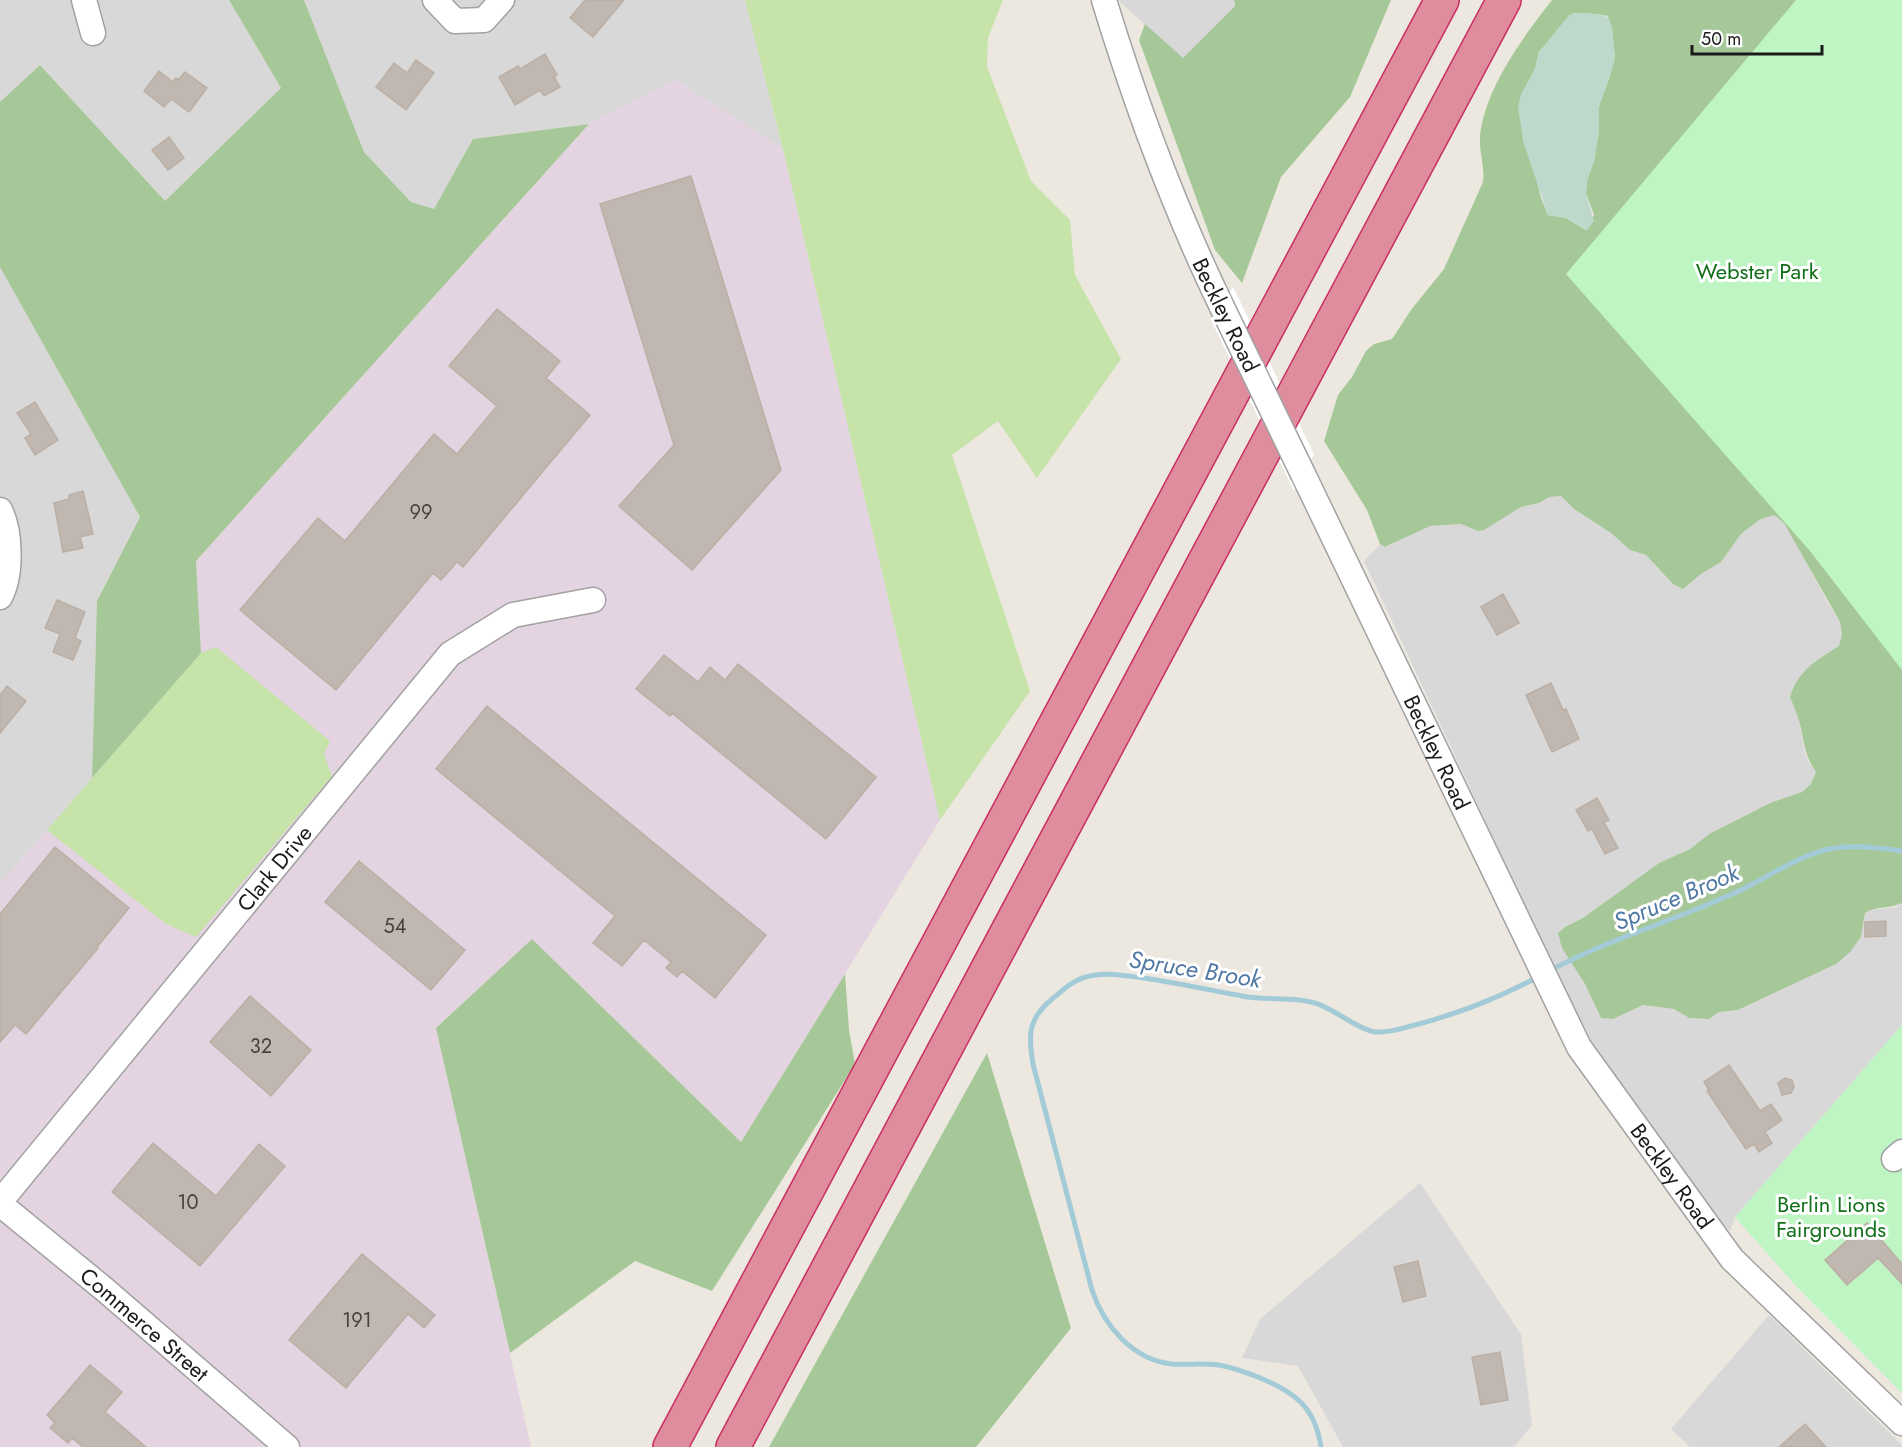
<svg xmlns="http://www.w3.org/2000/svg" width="1902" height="1447" viewBox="0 0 1902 1447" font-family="Jost,sans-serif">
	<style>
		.residential { fill: #d9d8d8 }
		.industrial { fill: #e4d3e1 }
		.grass { fill: #c6e3a9 }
		.forest { fill: #a6c898; fill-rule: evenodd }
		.wetland { fill: #bed9cc }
		.park { fill: #bef5c3 }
		.pier { fill: #fff }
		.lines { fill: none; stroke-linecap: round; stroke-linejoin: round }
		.stream { stroke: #a3cbd7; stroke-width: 5 }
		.building { fill: #c0b7b0; stroke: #bcafa4; stroke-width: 1.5 }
		.minor-casing { stroke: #a2a2a2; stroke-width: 27 }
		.highway-casing { stroke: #c82f64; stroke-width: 36 }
		.minor { stroke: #fff; stroke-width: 24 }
		.highway { stroke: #df8c9c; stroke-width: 33 }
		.minor-bridge-casing { stroke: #a2a2a2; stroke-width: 27; stroke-linecap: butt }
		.minor-bridge { stroke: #fff; stroke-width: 24 }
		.labels { text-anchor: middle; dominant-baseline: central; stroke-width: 6; stroke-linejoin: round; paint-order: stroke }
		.number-label { font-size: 20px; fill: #444240 }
		.park-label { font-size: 22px; fill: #126f19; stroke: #fff }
		.street-label { font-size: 22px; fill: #1b1b1b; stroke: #fff }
		.water-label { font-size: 24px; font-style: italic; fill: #4f79a3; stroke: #fff }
	</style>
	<rect width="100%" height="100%" fill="#ece8e0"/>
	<path class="residential" d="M0,0H229L281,88L165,201L40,65L0,102Z
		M304,0H745L783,149L676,80L589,124L473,139L434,210L411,202L364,152Z
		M1118,0H1234L1235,6L1183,59Z
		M0,267L140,517L97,601L92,778L0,884Z
		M1561,496L1574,509L1611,533L1630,550L1646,555L1673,584L1683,589L1701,574L1721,562L1741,534L1759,520L1774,515L1784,523L1798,545L1827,602L1840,622L1842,634L1839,646L1819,658L1790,697L1799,720L1804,749L1809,763L1816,772L1812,784L1802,792L1770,803L1709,834L1690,849L1659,863L1583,918L1565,927L1585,984L1601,1018L1613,1019L1643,1005L1674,1009L1689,1018L1708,1019L1719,1012L1738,1010L1836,964L1861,937L1865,913L1870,910L1895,907L1902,903V1025L1735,1217L1730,1231L1696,1193L1571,1011L1528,912L1364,561L1380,544L1385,547L1391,545L1407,535L1430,526L1461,524L1478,531L1521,507L1539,503L1549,497Z
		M1420,1183L1521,1334L1532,1425L1514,1447H1343L1298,1366L1242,1358L1260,1319Z
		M1769,1315L1902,1445V1447H1690L1671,1429Z"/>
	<path class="industrial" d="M676,80L783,149L940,820L741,1142L532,939L436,1028L531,1447H0V884L201,653L196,561L589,124Z"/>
	<path class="grass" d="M745,0H1003L988,38L987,67L1031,181L1070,220L1075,275L1121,359L1037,478L998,421L952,455L1030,691L940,820L783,149Z
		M216,647L330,741L324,754L332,776L196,937L166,924L47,830L201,653Z"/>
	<path class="forest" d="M229,0H304L364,152L411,202L434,209L473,139L589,124L196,561L201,653L92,778L97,601L140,517L0,267V102L40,65L165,201L281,88Z
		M1234,0H1391L1350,97L1281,177L1242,283L1215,250L1139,40L1145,24L1183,58L1235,6Z
		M1552,0H1902V903C1890,909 1875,906 1865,913L1861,937L1850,952L1836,964L1738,1010L1719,1012L1709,1019L1689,1018L1674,1009L1643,1005L1613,1019L1601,1018L1585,984L1562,948L1558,933L1565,927L1583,918L1659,863L1690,849L1709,834L1770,803L1802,792L1811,784L1816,772C1804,756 1804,739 1799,721C1797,713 1793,705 1790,697C1798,671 1816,660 1839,646L1842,634L1840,622L1784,523L1774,515L1759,520L1741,534L1721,562L1701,574L1683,589L1673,584L1646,555L1630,550L1611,533L1574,509L1561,496L1549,497L1539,503L1521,507L1484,530L1478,531L1461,524L1430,526L1385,547L1380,544L1367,510L1324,441L1338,395L1352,377L1366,351L1374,344L1392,339L1411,310L1444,269L1483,182C1485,167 1479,152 1480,136C1485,88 1523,37 1552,0ZM1574,13L1597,14L1608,16L1615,57L1610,76L1599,106V130L1594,161L1587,180L1586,193L1594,215L1586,230L1566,218L1548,215L1541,198L1534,169L1521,95L1535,69L1539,52Z
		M532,939L741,1142L845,974L849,1030L855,1064L712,1291L635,1261L510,1353L436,1028Z
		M987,1053L1071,1328L976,1447H769Z"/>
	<path class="wetland" d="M1574,13L1597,14L1608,17L1612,27L1615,57L1610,76L1599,106V130L1594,161L1587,180L1586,193L1594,221L1587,230L1566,218L1548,215L1523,141L1518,106L1521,95L1535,69L1539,52L1569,15Z"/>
	<path class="park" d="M1796,0H1902V670L1810,551L1566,274Z
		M1902,1025V1393L1797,1287L1735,1217Z"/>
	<path class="pier" d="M1233,287L1314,454L1294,491L1213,324Z"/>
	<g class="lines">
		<path class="stream" d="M1549,971C1607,940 1670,922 1730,895C1763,881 1794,857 1829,849C1853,844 1878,848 1902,851
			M1321,1447C1315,1406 1294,1392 1258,1377C1245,1372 1232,1367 1218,1365C1203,1363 1188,1365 1172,1364C1133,1360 1104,1326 1092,1290L1033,1064C1028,1035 1028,1019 1052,999C1062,991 1073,980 1086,977C1104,971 1126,976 1144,978C1177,983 1210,990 1242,996C1266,1001 1292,996 1315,1003C1333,1008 1360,1031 1376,1032C1387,1033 1400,1029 1411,1026C1456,1015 1498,998 1538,977"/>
	</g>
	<path class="building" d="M585,0H624L593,37L570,18Z
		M545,54L557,75L554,77L560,87L544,96L540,90L515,105L499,77L518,66L520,69Z
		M416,60L434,73L406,110L376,87L394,63L407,73Z
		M159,71L173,82L176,78L178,80L185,72L207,88L189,112L171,99L164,107L144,91Z
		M169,137L184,158L168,170L152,150Z
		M691,176L781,470L692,570L619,506L674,445L600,204Z
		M497,309L560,361L546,378L590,415L463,567L457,562L441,580L433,573L336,690L240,610L318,518L345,541L434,434L457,454L497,406L449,366Z
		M35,402L58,440L35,455L25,438L31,434L17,413Z
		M83,491L93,534L80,537L83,548L63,552L54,503L69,499V495Z
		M1503,594L1519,623L1497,635L1481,607Z
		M57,600L85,612L75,638L81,641L73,660L53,652L60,634L45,628Z
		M664,655L698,682L710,667L725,680L738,664L876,777L826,839L672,713L670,716L636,689Z
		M1551,683L1563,710L1566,709L1579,739L1552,752L1526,695Z
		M7,686L26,701L0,733V695Z
		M487,706L766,935L715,998L682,971L677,977L666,968L671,962L644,940L622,966L593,943L615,916L436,769Z
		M1597,798L1609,820L1604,822L1618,848L1605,854L1592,829L1588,831L1576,810Z
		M55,847L129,908L97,947L98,948L26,1034L15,1025L0,1042V914Z
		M359,861L465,950L431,990L325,902Z
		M1886,921V936L1865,937V922Z
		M250,996L311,1050L271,1096L210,1042Z
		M1729,1065L1760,1111L1771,1104L1782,1120L1765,1132L1772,1143L1759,1152L1754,1144L1746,1149L1707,1091L1709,1090L1704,1082Z
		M1785,1078L1792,1080L1794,1087L1791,1093L1782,1095L1778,1083Z
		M153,1143L216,1196L259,1144L285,1166L200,1266L112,1192Z
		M1867,1223L1902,1264V1284L1878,1258L1847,1285L1825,1260Z
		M362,1254L435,1315L424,1328L408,1314L346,1388L289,1340Z
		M1418,1261L1426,1296L1403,1302L1394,1267Z
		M1500,1352L1508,1400L1481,1405L1472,1357Z
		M90,1365L122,1392L105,1412L146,1447H83L72,1438L68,1443L50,1428L55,1423L47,1415Z
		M1805,1424L1826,1447H1779Z"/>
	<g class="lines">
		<g class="minor-casing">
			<g id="minor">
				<path d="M84,0L93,33"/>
				<path d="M435,0L455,21L484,20L502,0"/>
				<path d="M1104,0C1136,105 1174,208 1222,307"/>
				<path id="s1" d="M1303,474L1579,1047L1732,1259L1902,1423"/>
				<path d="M0,510C11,532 12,575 0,597"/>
				<path d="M1894,1159L1902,1152"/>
				<path id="s2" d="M0,1202L450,654L513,615L593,600"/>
				<path id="s3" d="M0,1204L104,1289L287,1447"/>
			</g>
		</g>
		<g class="highway-casing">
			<path id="highway" d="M670,1447L1442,0
				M733,1447L1504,0"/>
		</g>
		<use href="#minor" class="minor"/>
		<use href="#highway" class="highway"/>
		<g class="minor-bridge-casing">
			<path id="minor-bridge" d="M1222,307L1303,474"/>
		</g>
		<use href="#minor-bridge" class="minor-bridge"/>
	</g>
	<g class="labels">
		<g class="number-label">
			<text x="421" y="512">99</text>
			<text x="395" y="926">54</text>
			<text x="261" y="1046">32</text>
			<text x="188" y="1202">10</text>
			<text x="357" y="1320">191</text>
		</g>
		<g class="park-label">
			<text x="1757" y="271">Webster Park</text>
			<text x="1831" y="1204">Berlin Lions<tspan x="1831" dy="25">Fairgrounds</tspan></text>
		</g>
		<g class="street-label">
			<text transform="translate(1226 315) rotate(64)">Beckley Road</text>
			<text stroke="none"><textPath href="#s1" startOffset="309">Beckley Road</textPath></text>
			<text stroke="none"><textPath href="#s2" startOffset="432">Clark Drive</textPath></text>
			<text stroke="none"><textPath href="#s1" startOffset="795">Beckley Road</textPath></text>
			<text stroke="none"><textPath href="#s3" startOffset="188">Commerce Street</textPath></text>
		</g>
		<g class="water-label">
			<text transform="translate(1676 897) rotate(-23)">Spruce Brook</text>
			<text transform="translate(1195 969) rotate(9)">Spruce Brook</text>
		</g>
	</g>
	<path d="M1692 45v9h130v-9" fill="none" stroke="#1b1b1b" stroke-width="3"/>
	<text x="1701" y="45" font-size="18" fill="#1b1b1b" stroke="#ffffff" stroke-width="4.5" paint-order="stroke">50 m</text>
</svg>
